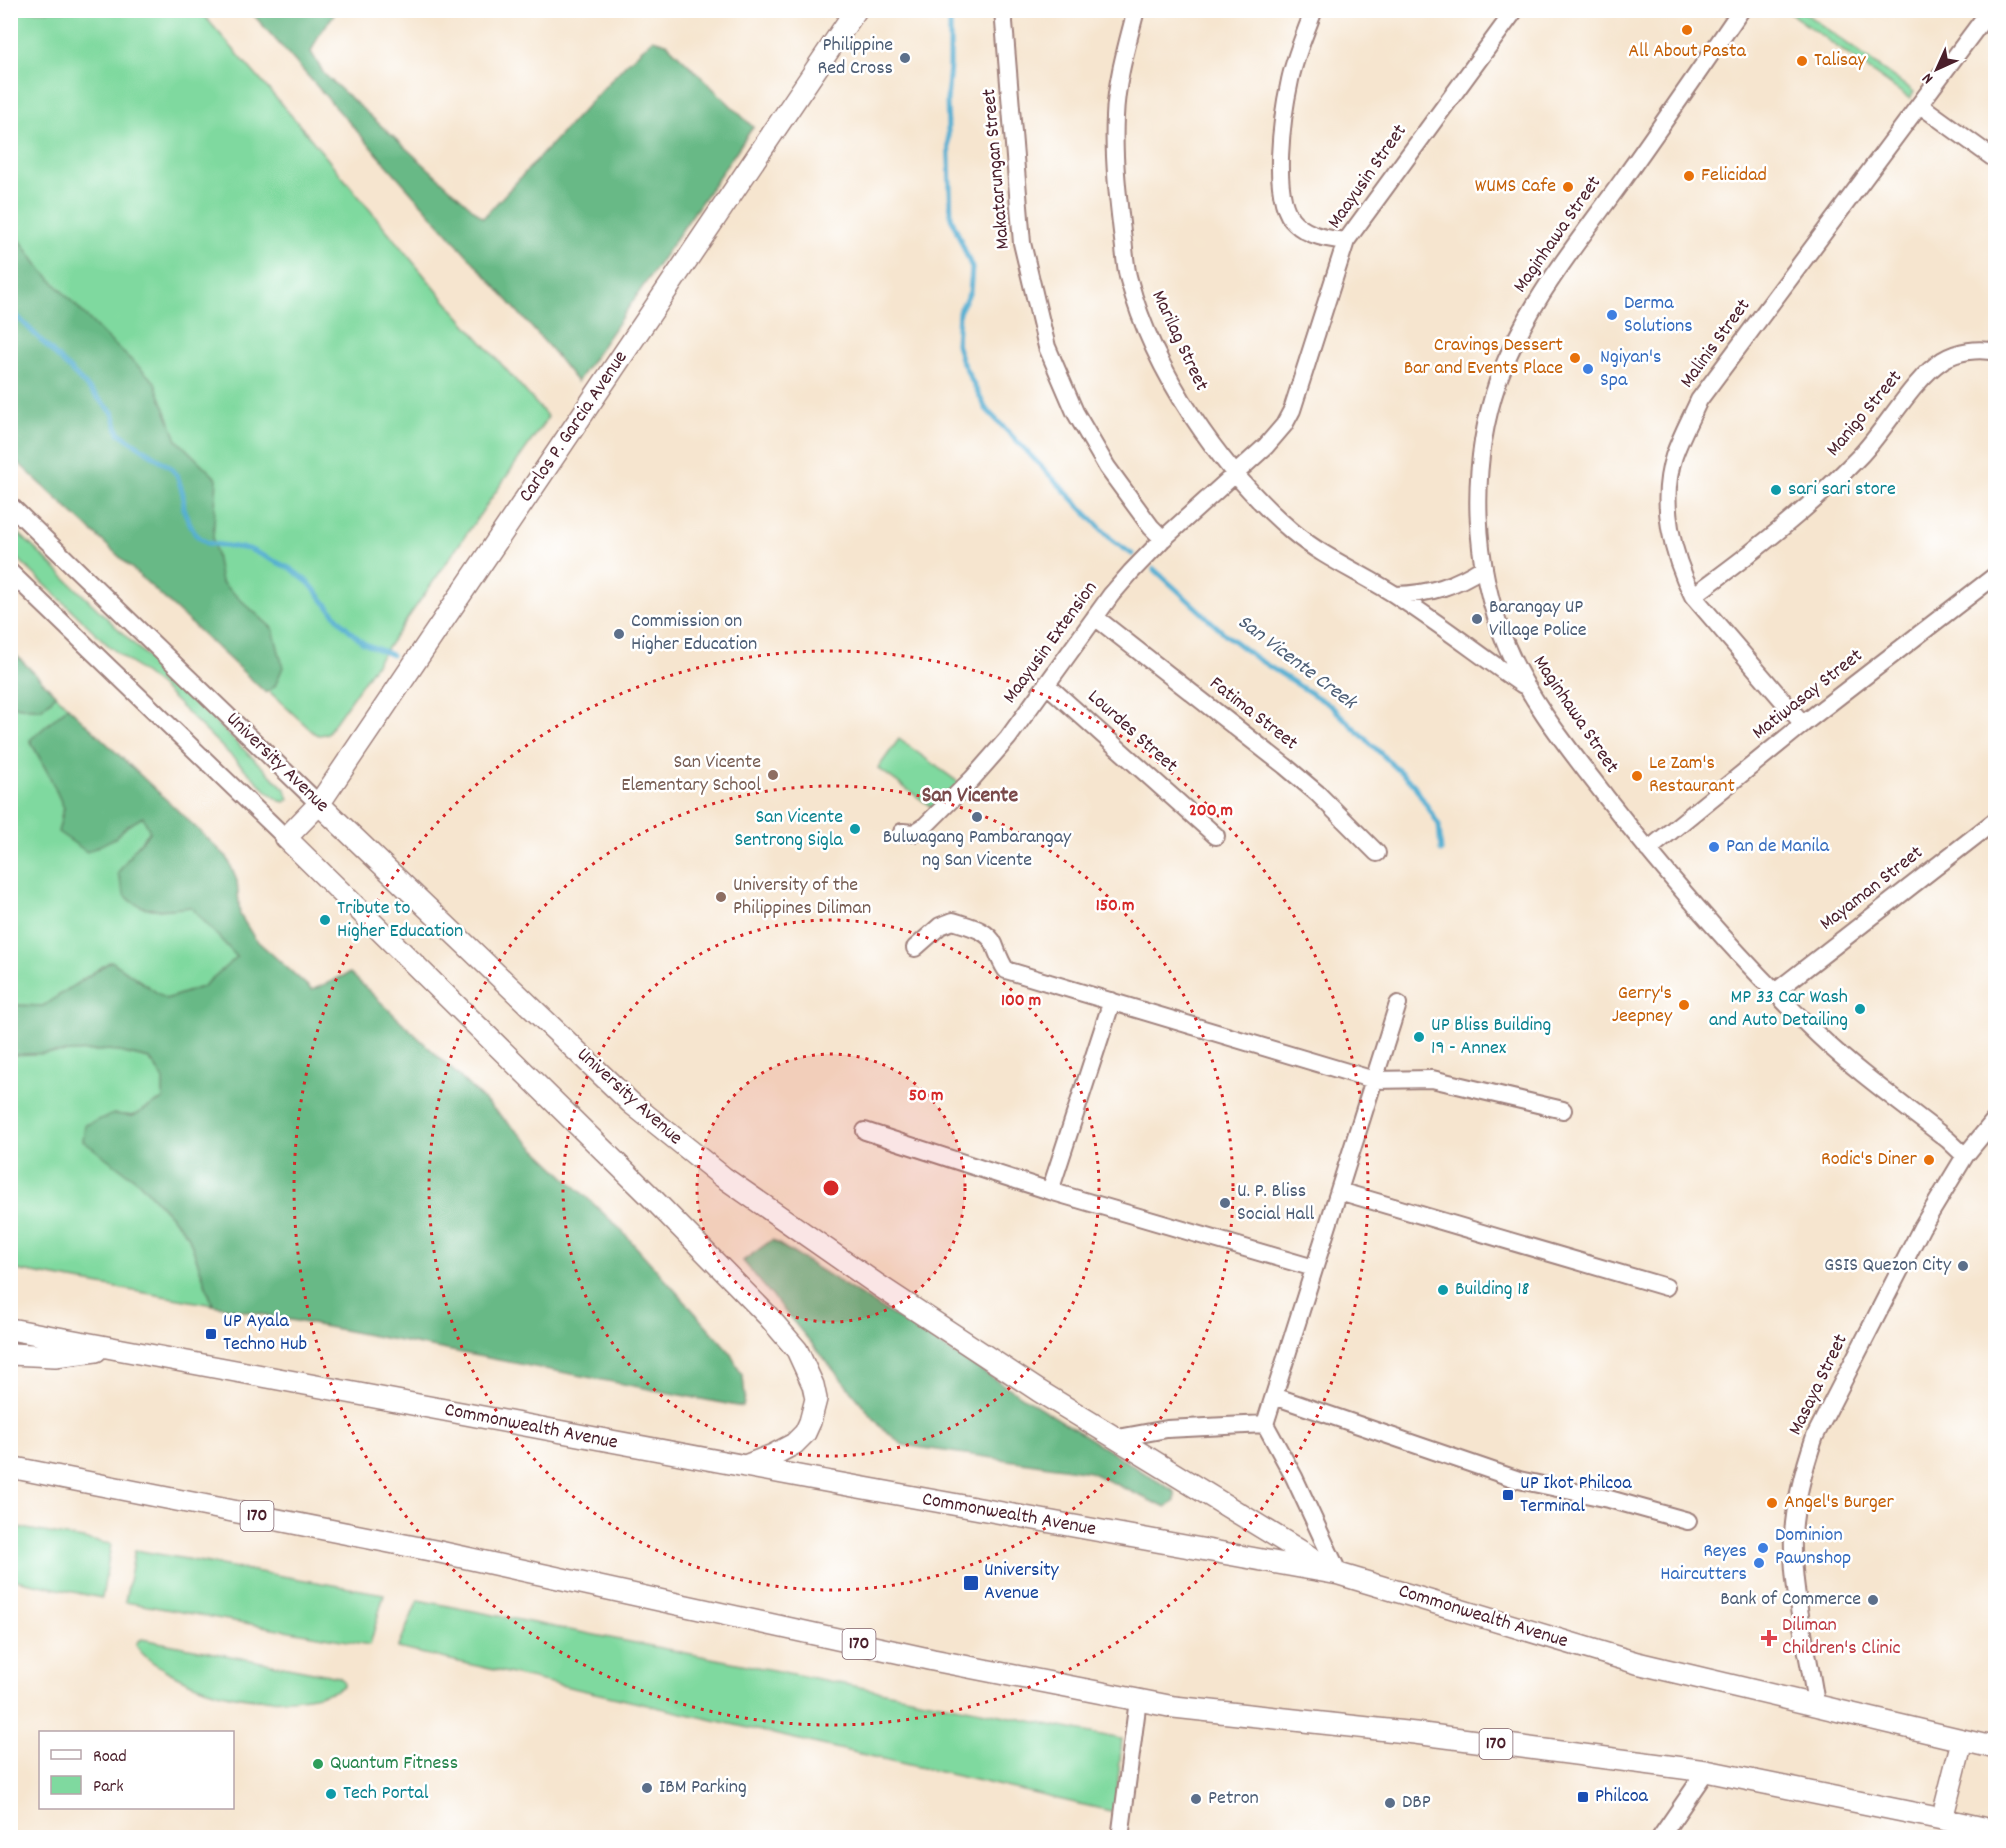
<svg xmlns="http://www.w3.org/2000/svg" width="2006" height="1848" viewBox="0 0 2006 1848" font-family="Dekko,sans-serif">
	<style>
		.green { fill: #7fd99f; stroke: #647c65; stroke-width: 1.5 }
		.forest { fill: #67b986; stroke: #586c58; stroke-width: 1.5 }
		.lines { fill: none; stroke-linecap: round; stroke-linejoin: round }
		.stream { stroke: #53aed1; stroke-width: 5 }
		.minor-casing { stroke: #a0827d; stroke-width: 20 }
		.major-casing { stroke: #a0827d; stroke-width: 24 }
		.minor { stroke: #fff; stroke-width: 16 }
		.major { stroke: #fff; stroke-width: 21 }
		.ring { fill: none; stroke: #d62828; stroke-width: 3; stroke-dasharray: 3 6 }
		.food-dot { fill: #e8710a; stroke: #fff; stroke-width: 2 }
		.service-dot { fill: #5c6f8a; stroke: #fff; stroke-width: 2 }
		.shop-dot { fill: #3f7fe0; stroke: #fff; stroke-width: 2 }
		.culture-dot { fill: #0f9aa8; stroke: #fff; stroke-width: 2 }
		.education-dot { fill: #8d6e63; stroke: #fff; stroke-width: 2 }
		.transit-dot { fill: #1a4fb4; stroke: #fff; stroke-width: 2 }
		.health-dot { fill: #e0444e; stroke: #fff; stroke-width: 2 }
		.leisure-dot { fill: #2e9e5b; stroke: #fff; stroke-width: 2 }
		.labels { text-anchor: middle; dominant-baseline: central; stroke-width: 5; stroke-linejoin: round; paint-order: stroke }
		.shield { fill: #fff; stroke: #80626b; stroke-width: 1.5 }
		.shield-label { font-size: 18px; font-weight: bold; fill: #4a1f2b }
		.service-label { font-size: 20px; fill: #4e5e75; stroke: #fff; text-anchor: start }
		.food-label { font-size: 20px; fill: #c56008; stroke: #fff; text-anchor: start }
		.street-label { font-size: 20px; fill: #4a1f2b; stroke: #fff }
		.shop-label { font-size: 20px; fill: #366cbe; stroke: #fff; text-anchor: start }
		.culture-label { font-size: 20px; fill: #0d838f; stroke: #fff; text-anchor: start }
		.education-label { font-size: 20px; fill: #785e54; stroke: #fff; text-anchor: end }
		.transit-label { font-size: 20px; fill: #164399; stroke: #fff; text-anchor: start }
		.health-label { font-size: 20px; fill: #be3a42; stroke: #fff; text-anchor: start }
		.leisure-label { font-size: 20px; fill: #27864d; stroke: #fff; text-anchor: start }
		.water-label { font-size: 21px; font-style: italic; fill: #4e5f76; stroke: #fff }
		.quarter-label { font-size: 22px; font-weight: bold; fill: #7a4a4b; stroke: #fff }
		.centre { fill: #d62828; stroke: #fff; stroke-width: 3 }
		.ring-label { font-size: 18px; text-anchor: middle; font-weight: bold; fill: #d62828; stroke: #fff; stroke-width: 5; stroke-linejoin: round; paint-order: stroke }
	</style>
	<rect width="100%" height="100%" fill="#fff"/>
	<filter id="ink" filterUnits="userSpaceOnUse"><feTurbulence type="fractalNoise" baseFrequency=".0167" numOctaves="2"/><feDisplacementMap in="SourceGraphic" scale="12" xChannelSelector="R" yChannelSelector="G"/><feConvolveMatrix kernelMatrix="1 2 1 2 8 2 1 2 1" color-interpolation-filters="sRGB"/></filter>
	<filter id="wash" filterUnits="userSpaceOnUse"><feTurbulence type="fractalNoise" baseFrequency=".008" numOctaves="4" result="noise"/><feDisplacementMap in="SourceGraphic" scale="24" xChannelSelector="R" yChannelSelector="G"/><feGaussianBlur stdDeviation="1.35" result="paint"/><feColorMatrix in="noise" values="0 0 0 0 0 0 0 0 0 0 0 0 0 0 0 0 0 1.4 0 .05"/><feComposite in="paint" operator="in"/></filter>
	<g filter="url(#wash)">
		<rect width="100%" height="100%" fill="#f6e5cf"/>
		<path class="green" d="M10,11H200L297,122L443,298L548,417L327,734L318,735L314,733L11,453Z
			M1787,11H1802L1914,92L1910,99Z
			M10,525L285,789L289,799L285,802L280,801L268,792L160,686L109,646L11,552Z
			M56,695L68,707L30,741L49,775L64,808L61,816L115,838L127,826L143,817L150,831L134,850L140,906L160,910L191,907L238,957L202,987L166,999L111,961L43,1006L11,1005L10,701L15,706L41,709Z
			M899,739L962,785L941,814L878,768Z
			M111,1050L149,1059L164,1078L163,1099L133,1116L114,1114L83,1140L139,1182L188,1235L213,1305L11,1269V1055Z
			M10,1526L111,1544L102,1598L11,1579Z
			M135,1550L384,1594L370,1645L125,1602Z
			M418,1600L1122,1739L1115,1812L398,1648Z
			M142,1639L339,1677L344,1681V1685C336,1692 324,1694 314,1696C262,1705 213,1697 167,1671C156,1665 142,1656 136,1645L138,1641Z"/>
		<path class="forest" d="M250,11H334L335,13L319,35L311,52L324,74L483,218L625,65L653,39L666,43L753,127L577,382L550,348Z
			M11,227L39,267L106,337L154,381L177,440L217,479L213,538L221,582L273,629L283,667L275,686L266,693L11,456Z
			M10,649L56,695L41,709L15,706L11,701Z
			M68,707L227,857L237,881L240,915L255,939L312,990L350,973L621,1230L729,1351L743,1377L745,1396L743,1407L213,1305L188,1235L139,1182L83,1141L85,1125L114,1114L133,1116L163,1099V1078L150,1059L111,1050L11,1055V1005L43,1006L111,961L166,999L202,987L237,957L191,907C170,909 142,915 126,896C122,891 120,880 118,873L134,850L150,832L143,817L127,826L115,838L87,852L58,832L64,808L49,775L30,740Z
			M772,1240L1175,1492V1501L1166,1508L1090,1472L903,1445L881,1427L743,1261Z"/>
		<g class="lines">
			<path class="stream" d="M950,10V65L947,101L951,217L972,268L970,292L959,312L957,344L961,359L986,409L1112,540L1132,554
				M10,309L113,413L119,433L170,467L177,475L183,494L184,511L195,534L207,543L249,549L291,569L309,583L342,623L363,643L392,655
				M1154,569L1225,634L1256,658L1331,706L1414,785L1439,825L1441,851"/>
		</g>
	</g>
	<g filter="url(#ink)">
		<g class="lines">
			<g class="minor-casing">
				<path id="minor" d="M1003,10L1022,243L1047,347L1075,412L1107,467L1151,527L1163,539
					M1136,10C1127,45 1116,82 1115,117C1113,158 1118,199 1123,240C1125,253 1125,267 1129,280C1153,371 1221,471 1293,532C1324,558 1363,574 1397,596C1440,624 1481,656 1523,685
					M1314,10C1305,33 1295,57 1290,80C1283,112 1269,199 1295,223C1308,236 1329,239 1346,241
					M1741,10C1702,67 1662,125 1622,181C1576,245 1525,306 1498,381C1469,466 1472,564 1507,647C1530,702 1570,750 1606,797C1671,880 1742,962 1818,1035C1858,1073 1905,1106 1948,1140L1965,1156
					M1920,105L1996,160
					M10,505L319,804
					M10,572L286,838
					M1396,595C1430,594 1455,586 1484,567
					M1693,596C1752,553 1809,509 1860,456C1886,429 1913,379 1943,360C1958,351 1978,348 1996,352
					M1095,617L1285,766L1317,793L1377,853
					M1046,684L1216,836
					M1803,724L1693,596C1672,555 1659,502 1674,456C1681,436 1691,418 1699,400L1990,10
					M902,832L914,833L925,826L972,779L1008,738L1111,595L1131,572L1163,539L1266,446L1284,425L1292,410L1346,241L1515,10
					M1648,850L1803,724L1996,575
					M915,948L940,926L953,921C967,926 987,929 994,944C998,954 1000,961 1006,970L1374,1080L1432,1079L1563,1110
					M1775,992L1996,820
					M865,1131L1050,1191L1314,1268
					M1050,1191L1112,1001
					M1339,1191L1666,1287
					M1274,1396L1519,1480L1609,1499L1688,1521
					M1118,1438L1167,1429L1265,1424
					M1339,1574L1294,1477L1265,1424L1398,1004
					M1816,1704C1808,1648 1791,1591 1793,1535C1795,1500 1804,1468 1815,1436L1922,1227L1965,1156L1996,1118
					M1120,1838L1138,1700
					M1660,1838L1706,1771"/>
			</g>
			<g class="major-casing">
				<path id="major" d="M319,804L631,1103L723,1177L878,1285L1039,1391L1328,1568
					M10,1329L831,1482L1339,1574L1637,1663L1996,1748
					M10,1354L55,1356L96,1351
					M745,1466L773,1455L794,1444L805,1433L810,1422L816,1399L813,1385L797,1350L767,1315L650,1196L286,838L319,804L856,10
					M10,1467L435,1551L933,1660L1174,1707L1415,1733L1706,1771L1942,1819L1983,1828L1996,1833
					M1942,1819L1962,1741"/>
			</g>
			<use href="#minor" class="minor"/>
			<use href="#major" class="major"/>
		</g>
	</g>
	<circle cx="831" cy="1188" r="134" fill="#d62828" fill-opacity=".12"/>
	<g class="ring">
		<circle cx="831" cy="1188" r="134"/>
		<circle cx="831" cy="1188" r="268"/>
		<circle cx="831" cy="1188" r="402"/>
		<circle cx="831" cy="1188" r="537"/>
	</g>
	<g class="food-dot">
		<circle cx="1687" cy="30" r="6"/>
		<circle cx="1802" cy="61" r="6"/>
		<circle cx="1689" cy="176" r="6"/>
		<circle cx="1568" cy="187" r="6"/>
		<circle cx="1575" cy="358" r="6"/>
		<circle cx="1637" cy="776" r="6"/>
		<circle cx="1684" cy="1005" r="6"/>
		<circle cx="1929" cy="1160" r="6"/>
		<circle cx="1772" cy="1503" r="6"/>
	</g>
	<g class="service-dot">
		<circle cx="905" cy="58" r="6"/>
		<circle cx="1477" cy="619" r="6"/>
		<circle cx="619" cy="634" r="6"/>
		<circle cx="977" cy="817" r="6"/>
		<circle cx="1225" cy="1203" r="6"/>
		<circle cx="1963" cy="1266" r="6"/>
		<circle cx="1873" cy="1600" r="6"/>
		<circle cx="647" cy="1788" r="6"/>
		<circle cx="1196" cy="1799" r="6"/>
		<circle cx="1390" cy="1803" r="6"/>
	</g>
	<g class="shop-dot">
		<circle cx="1612" cy="315" r="6"/>
		<circle cx="1588" cy="369" r="6"/>
		<circle cx="1714" cy="847" r="6"/>
		<circle cx="1763" cy="1548" r="6"/>
		<circle cx="1759" cy="1563" r="6"/>
	</g>
	<g class="culture-dot">
		<circle cx="1776" cy="490" r="6"/>
		<circle cx="855" cy="829" r="6"/>
		<circle cx="325" cy="920" r="6"/>
		<circle cx="1860" cy="1009" r="6"/>
		<circle cx="1419" cy="1037" r="6"/>
		<circle cx="1443" cy="1290" r="6"/>
		<circle cx="331" cy="1794" r="6"/>
	</g>
	<g class="education-dot">
		<circle cx="773" cy="775" r="6"/>
		<circle cx="721" cy="897" r="6"/>
	</g>
	<g class="transit-dot">
		<rect x="205" y="1328" width="12" height="12" rx="3"/>
		<rect x="1502" y="1489" width="12" height="12" rx="3"/>
		<rect x="963" y="1575" width="16" height="16" rx="3"/>
		<rect x="1577" y="1791" width="12" height="12" rx="3"/>
	</g>
	<path class="health-dot" d="M1766 1629h6v6h6v6h-6v6h-6v-6h-6v-6h6z"/>
	<circle class="leisure-dot" cx="318" cy="1764" r="6"/>
	<g class="labels">
		<g class="shield">
			<rect x="240.5" y="1501" width="33" height="30" rx="4.5"/>
			<rect x="842.5" y="1629" width="33" height="30" rx="4.5"/>
			<rect x="1479.5" y="1729" width="33" height="30" rx="4.5"/>
		</g>
		<g class="shield-label">
			<text x="257" y="1516">170</text>
			<text x="859" y="1644">170</text>
			<text x="1496" y="1744">170</text>
		</g>
		<g class="service-label">
			<text x="893" y="46" text-anchor="end">Philippine<tspan x="893" dy="23">Red Cross</tspan></text>
			<text x="1489" y="608">Barangay UP<tspan x="1489" dy="23">Village Police</tspan></text>
			<text x="631" y="622">Commission on<tspan x="631" dy="23">Higher Education</tspan></text>
			<text x="977" y="838" text-anchor="middle">Bulwagang Pambarangay<tspan x="977" dy="23">ng San Vicente</tspan></text>
			<text x="1237" y="1192">U. P. Bliss<tspan x="1237" dy="23">Social Hall</tspan></text>
			<text x="1951" y="1266" text-anchor="end">GSIS Quezon City</text>
			<text x="1861" y="1600" text-anchor="end">Bank of Commerce</text>
			<text x="659" y="1788">IBM Parking</text>
			<text x="1208" y="1799">Petron</text>
			<text x="1402" y="1803">DBP</text>
		</g>
		<g class="food-label">
			<text x="1687" y="52" text-anchor="middle">All About Pasta</text>
			<text x="1814" y="61">Talisay</text>
			<text x="1701" y="176">Felicidad</text>
			<text x="1556" y="187" text-anchor="end">WUMS Cafe</text>
			<text x="1563" y="346" text-anchor="end">Cravings Dessert<tspan x="1563" dy="23">Bar and Events Place</tspan></text>
			<text x="1649" y="764">Le Zam's<tspan x="1649" dy="23">Restaurant</tspan></text>
			<text x="1672" y="994" text-anchor="end">Gerry's<tspan x="1672" dy="23">Jeepney</tspan></text>
			<text x="1917" y="1160" text-anchor="end">Rodic's Diner</text>
			<text x="1784" y="1503">Angel's Burger</text>
		</g>
		<g class="street-label">
			<text transform="translate(997 169) rotate(-95)">Makatarungan Street</text>
			<text transform="translate(1368 177) rotate(-55)">Maayusin Street</text>
			<text transform="translate(1558 235) rotate(-55)">Maginhawa Street</text>
			<text transform="translate(1179 341) rotate(65)">Marilag Street</text>
			<text transform="translate(1716 344) rotate(-54)">Malinis Street</text>
			<text transform="translate(1865 414) rotate(-50)">Manigo Street</text>
			<text transform="translate(574 427) rotate(-56)">Carlos P. Garcia Avenue</text>
			<text transform="translate(1051 643) rotate(-54)">Maayusin Extension</text>
			<text transform="translate(1808 695) rotate(-38)">Matiwasay Street</text>
			<text transform="translate(1253 714) rotate(38)">Fatima Street</text>
			<text transform="translate(1575 715) rotate(56)">Maginhawa Street</text>
			<text transform="translate(1132 732) rotate(42)">Lourdes Street</text>
			<text transform="translate(277 763) rotate(44)">University Avenue</text>
			<text transform="translate(1872 889) rotate(-38)">Mayaman Street</text>
			<text transform="translate(629 1097) rotate(42)">University Avenue</text>
			<text transform="translate(1819 1385) rotate(-64)">Masaya Street</text>
			<text transform="translate(531 1427) rotate(11)">Commonwealth Avenue</text>
			<text transform="translate(1009 1515) rotate(10)">Commonwealth Avenue</text>
			<text transform="translate(1483 1617) rotate(17)">Commonwealth Avenue</text>
		</g>
		<g class="shop-label">
			<text x="1624" y="304">Derma<tspan x="1624" dy="23">Solutions</tspan></text>
			<text x="1600" y="358">Ngiyan's<tspan x="1600" dy="23">Spa</tspan></text>
			<text x="1726" y="847">Pan de Manila</text>
			<text x="1775" y="1536">Dominion<tspan x="1775" dy="23">Pawnshop</tspan></text>
			<text x="1747" y="1552" text-anchor="end">Reyes<tspan x="1747" dy="23">Haircutters</tspan></text>
		</g>
		<g class="culture-label">
			<text x="1788" y="490">sari sari store</text>
			<text x="843" y="818" text-anchor="end">San Vicente<tspan x="843" dy="23">Sentrong Sigla</tspan></text>
			<text x="337" y="909">Tribute to<tspan x="337" dy="23">Higher Education</tspan></text>
			<text x="1848" y="998" text-anchor="end">MP 33 Car Wash<tspan x="1848" dy="23">and Auto Detailing</tspan></text>
			<text x="1431" y="1026">UP Bliss Building<tspan x="1431" dy="23">19 - Annex</tspan></text>
			<text x="1455" y="1290">Building 18</text>
			<text x="343" y="1794">Tech Portal</text>
		</g>
		<g class="education-label">
			<text x="761" y="763">San Vicente<tspan x="761" dy="23">Elementary School</tspan></text>
			<text x="733" y="886" text-anchor="start">University of the<tspan x="733" dy="23">Philippines Diliman</tspan></text>
		</g>
		<g class="transit-label">
			<text x="223" y="1322">UP Ayala<tspan x="223" dy="23">Techno Hub</tspan></text>
			<text x="1520" y="1484">UP Ikot Philcoa<tspan x="1520" dy="23">Terminal</tspan></text>
			<text x="984" y="1571">University<tspan x="984" dy="23">Avenue</tspan></text>
			<text x="1595" y="1797">Philcoa</text>
		</g>
		<g class="health-label">
			<text x="1782" y="1626">Diliman<tspan x="1782" dy="23">Children's Clinic</tspan></text>
		</g>
		<g class="leisure-label">
			<text x="330" y="1764">Quantum Fitness</text>
		</g>
		<g class="water-label">
			<text transform="translate(1296 663) rotate(37)">San Vicente Creek</text>
		</g>
		<g class="quarter-label">
			<text x="970" y="796">San Vicente</text>
		</g>
	</g>
	<circle cx="831" cy="1188" r="9" class="centre"/>
	<g class="ring-label">
		<text x="1211" y="815">200 m</text>
		<text x="1115" y="910">150 m</text>
		<text x="1021" y="1005">100 m</text>
		<text x="926" y="1100">50 m</text>
	</g>
	<rect width="2006" height="1848" fill="none" stroke="#fff" stroke-width="36"/>
	<rect x="39" y="1731" width="195" height="78" fill="#ffffff" stroke="#b7a5aa" stroke-width="1.5"/>
	<rect x="51" y="1750" width="30" height="9" fill="#ffffff" stroke="#b7a5aa" stroke-width="1.5"/>
	<text x="93" y="1761" font-size="18" fill="#4a1f2b">Road</text>
	<rect x="51" y="1776" width="30" height="18" fill="#7fd99f" stroke="#b7a5aa" stroke-width="1.5"/>
	<text x="93" y="1791" font-size="18" fill="#4a1f2b">Park</text>
	<g transform="translate(1937 69) rotate(225)" stroke="#ffffff" stroke-width="4.5" paint-order="stroke">
	<path d="M0-4.5L10 22L0 15L-10 22Z" fill="#4a1f2b"/>
	<text y="-9" font-size="16" font-weight="bold" text-anchor="middle" fill="#4a1f2b">N</text>
	</g>
</svg>
